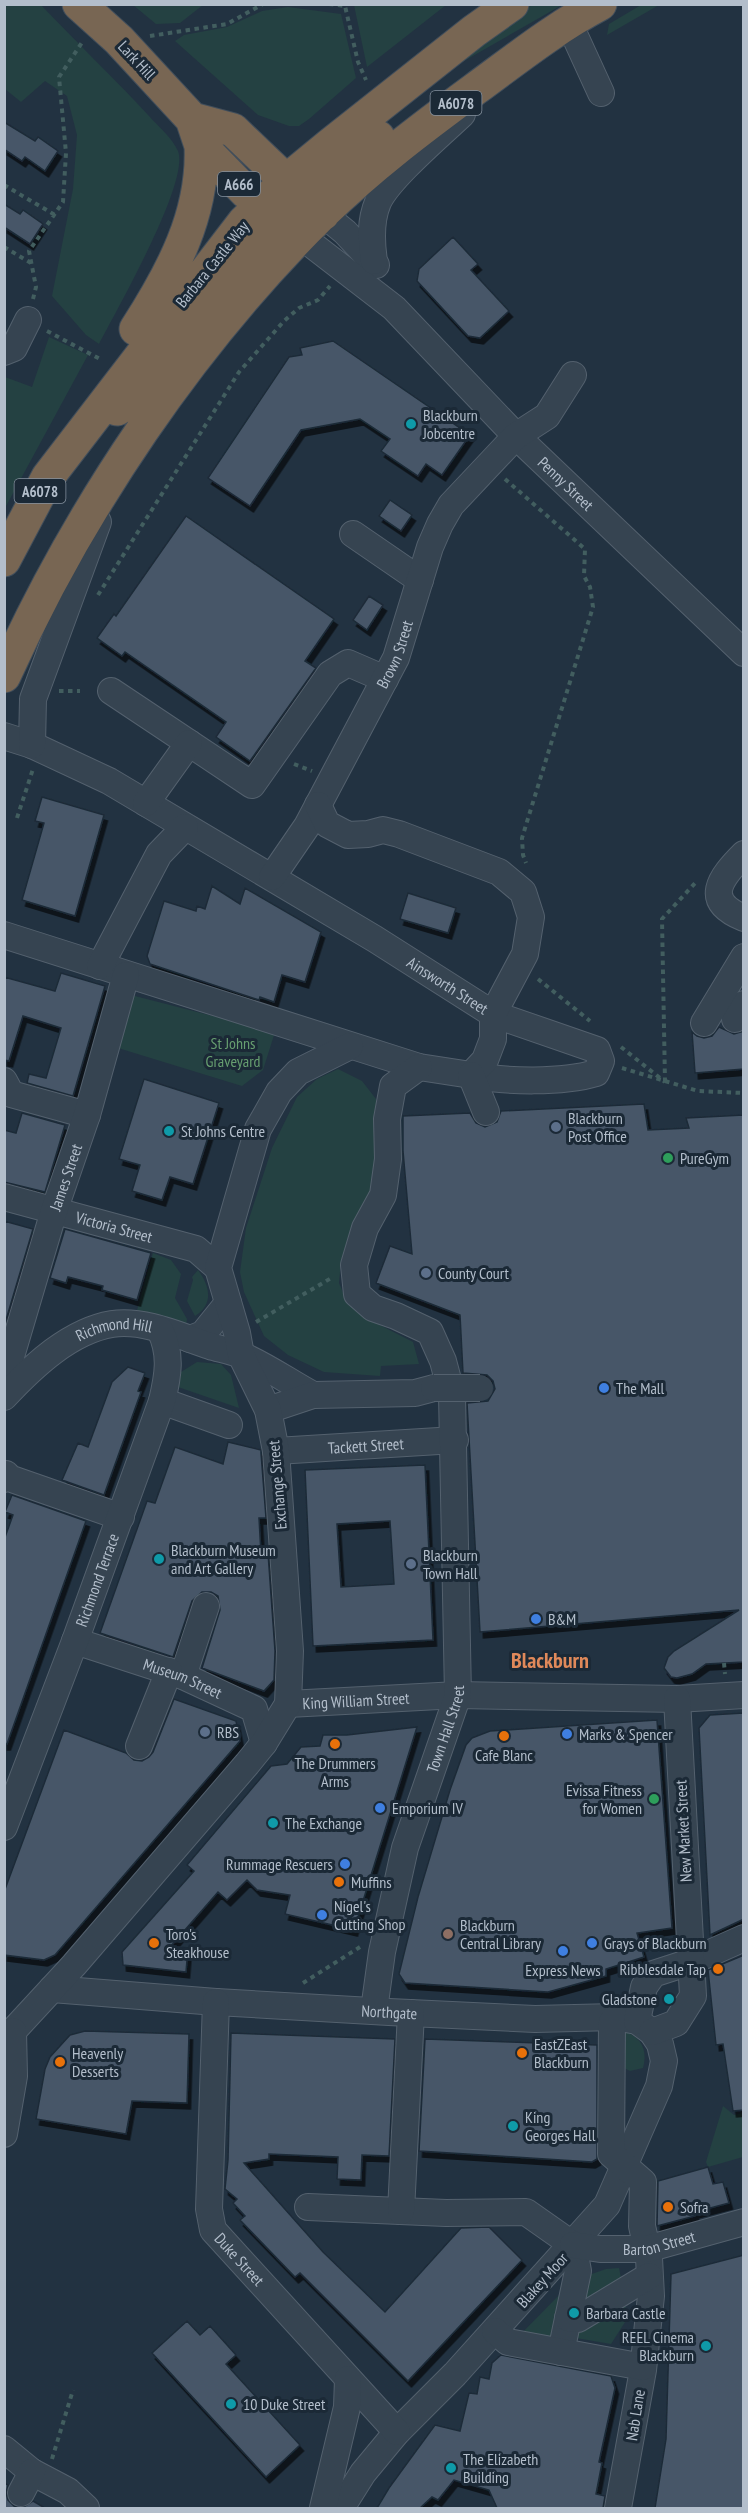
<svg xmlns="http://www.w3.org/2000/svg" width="748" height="2513" viewBox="0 0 748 2513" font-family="'PT Sans Narrow',sans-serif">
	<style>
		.green { fill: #244142 }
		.building { fill: #465768; stroke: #1d2b38; stroke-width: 1.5; fill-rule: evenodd; filter: url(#shadow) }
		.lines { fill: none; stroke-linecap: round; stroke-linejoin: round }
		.minor-casing { stroke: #54616e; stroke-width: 28 }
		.highway-casing { stroke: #414e5b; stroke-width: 35 }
		.path { stroke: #425e5f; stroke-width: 4; stroke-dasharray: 4.5 4.5; stroke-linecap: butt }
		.minor { stroke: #364451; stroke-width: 26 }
		.highway { stroke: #786653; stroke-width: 33 }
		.minor-bridge-casing { stroke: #54616e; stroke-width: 28; stroke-linecap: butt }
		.minor-bridge { stroke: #364451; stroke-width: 26 }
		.culture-dot { fill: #0f9aa8; stroke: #1b2936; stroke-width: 2 }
		.service-dot { fill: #5c6f8a; stroke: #1b2936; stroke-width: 2 }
		.leisure-dot { fill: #2e9e5b; stroke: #1b2936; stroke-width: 2 }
		.shop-dot { fill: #3f7fe0; stroke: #1b2936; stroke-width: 2 }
		.food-dot { fill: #e8710a; stroke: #1b2936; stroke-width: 2 }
		.education-dot { fill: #8d6e63; stroke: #1b2936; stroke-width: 2 }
		.labels { text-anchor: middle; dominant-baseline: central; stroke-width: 6; stroke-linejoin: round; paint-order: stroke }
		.shield { fill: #1b2936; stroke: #85919e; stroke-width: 1.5 }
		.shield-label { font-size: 15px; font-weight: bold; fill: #b3becb }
		.street-label { font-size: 16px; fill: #b3becb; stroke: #1b2936 }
		.poi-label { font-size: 16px; fill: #b3becb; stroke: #1b2936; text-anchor: start }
		.park-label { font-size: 16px; fill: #679f70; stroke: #1b2936 }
		.district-label { font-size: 22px; font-weight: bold; fill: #e0895a; stroke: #1b2936 }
	</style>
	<defs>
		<filter id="shadow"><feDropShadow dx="3.5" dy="6" stdDeviation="0" flood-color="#0009"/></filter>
	</defs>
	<rect width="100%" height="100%" fill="#223241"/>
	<path class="green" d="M4,5H41C76,42 114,78 149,116C159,127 172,138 178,151C190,182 116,311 99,344L86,335L52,296L73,189L77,135L67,96L45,81L21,102L5,89Z
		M133,5V4L203,5L180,23L156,24Z
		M354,5V4L446,5L367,67Z
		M532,5H562L457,65L455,58Z
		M641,5H659L607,35L609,24Z
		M288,7L341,14L356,78L309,119L299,126H289L258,115L175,41L184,35L227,27L262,11Z
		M49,337L88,355L5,508V377L32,387Z
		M131,995L275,1032L263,1070L242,1086L118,1048Z
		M338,1069L362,1081L376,1099L378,1119L375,1191L354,1226L341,1261L339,1283L348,1304L370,1320L413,1342L419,1364L381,1366L380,1376L324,1372L288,1355L264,1336L244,1292L240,1272L246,1228L272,1148L297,1097L317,1079Z
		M153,1253L171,1260L181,1274L175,1298L187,1319L186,1325L136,1314Z
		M198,1270C210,1286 214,1304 195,1316L187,1301L193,1280L192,1277Z
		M197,1362L221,1364L231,1375L239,1408L178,1387L181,1372Z
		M622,2031C641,2036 648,2049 643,2068L630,2071L622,2067Z
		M723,2106L734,2115L743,2113V2157L708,2167L706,2162Z
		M619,2268L622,2283L581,2309L589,2275L606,2269Z
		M565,2289L553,2342L518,2337Z
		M625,2300L627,2319L611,2344L576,2338L577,2328Z"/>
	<path class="building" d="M4,122L35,141L38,137L58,151L45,171L25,157L22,161L4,149Z
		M4,204L20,214L23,210L43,224L30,244L4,227Z
		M453,237L478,264L471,270L509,311L480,338L468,336L417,281L419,269Z
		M333,341L470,435L442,475L426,464L418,476L381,451L390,439L360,419L301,430L250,506L208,478L289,357L302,355L300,348Z
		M390,500L412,515L401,531L379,516Z
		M186,516L334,619L305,661L316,668L250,761L216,737L226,722L125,652L122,656L97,638L114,614L116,616Z
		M369,596L383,605L367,630L353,620Z
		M42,797L104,815L75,916L22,900L44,823L35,821Z
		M212,886L240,904L245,888L321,932L305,982L282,975L274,1002L260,997L259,1000L150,964L147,956L164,901L196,911L197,906L205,909Z
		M408,893L456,908L448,933L400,919Z
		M61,973L105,986L73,1096L27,1083L29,1074L46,1078L61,1028L23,1016L9,1061L4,1060V977L55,991Z
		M719,1027L734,1034L744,1031V1069L695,1073L692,1032L697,1036L704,1038L712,1036Z
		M144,1079L219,1103L193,1184L170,1177L162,1200L132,1191L140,1165L119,1159Z
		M644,1104L648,1130L689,1128L686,1118L744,1115V1662L706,1664L692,1674L677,1678L671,1677L664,1668L668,1657L674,1651L739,1610L480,1632L467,1403L488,1401L495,1389L493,1381L487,1375L463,1373L460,1315L376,1283L390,1246L412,1254L403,1151V1116L470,1113L476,1123L485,1127L497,1122L501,1111Z
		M22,1113L65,1125L45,1192L4,1182V1130L16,1133Z
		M4,1221L33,1229L6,1320H4Z
		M65,1229L151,1253L137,1300L102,1290L103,1286L68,1277L66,1283L50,1278Z
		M128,1367L145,1373L138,1391L141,1392L104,1495L62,1480L78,1443L88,1447L112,1382Z
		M228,1442L261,1450V1453L266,1518H259L261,1554L268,1553L275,1651L274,1680L264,1691L202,1668L220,1610L218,1596L211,1592H202L192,1601L173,1657L100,1633L147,1501L155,1503L175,1447L223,1464Z
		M425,1465L433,1640L313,1646L305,1470ZM390,1521L394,1584L341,1587L337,1524Z
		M12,1495L86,1521L7,1744H4V1540L13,1515L5,1512Z
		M174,1699L236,1721L240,1741L55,1955L44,1960L4,1955V1892L64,1730L126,1753L134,1760L142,1761L149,1757L153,1752Z
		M744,1713V1919L710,1935L699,1728L710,1715Z
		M657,1720L672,1928L637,1933L644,1957L606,1969V1976L548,1992L405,1983L399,1974L418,1897L450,1790L466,1745L472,1738L490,1731Z
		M417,1727L354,1930L285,1914L290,1895L257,1890L247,1880L227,1900L218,1892L171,1946L188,1948L186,1972L123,1965L122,1952L194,1871L187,1865L271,1766L287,1764L301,1747L320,1746L323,1735H347Z
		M744,1955V2110L733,2111L723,2044L716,2045L708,1970Z
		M85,2031L189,2034L187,2103L132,2101L126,2134L36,2119L45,2069L50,2057L70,2035Z
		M231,2033L395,2039L389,2156L362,2155L361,2180L337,2179L338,2157L269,2154V2159L244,2163L323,2252L385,2312L461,2228L489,2227L522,2260L408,2381L300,2273L295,2277L240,2220L245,2216L233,2203L237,2199L225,2189L228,2160Z
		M425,2039L597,2045V2159L592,2162L419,2151Z
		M708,2167L713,2184L723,2182L729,2203L695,2212V2216L657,2226L658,2181Z
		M744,2255V2508H655L666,2439L671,2274Z
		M187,2321L200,2335L210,2326L236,2355L226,2364L300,2445L266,2477L152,2353Z
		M501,2355L611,2376L615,2388L599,2462L602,2463L596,2494L605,2496L603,2508H497L489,2490L454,2480L438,2500L432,2497L420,2508H377L389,2488L435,2425L460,2431L469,2393L477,2394L480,2377L489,2379L492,2363Z
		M4,2483L8,2485L6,2493L8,2500L14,2506L22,2508L33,2501L45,2508H4Z"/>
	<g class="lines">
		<g class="minor-casing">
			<g id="minor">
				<path d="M568,21L601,93"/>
				<path d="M323,214L345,232L376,265"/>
				<path id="s1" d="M302,237L394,308L516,436L744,653"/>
				<path d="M374,261C371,241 370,221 378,202C389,178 441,134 462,114"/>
				<path d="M4,352L14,348L28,320"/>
				<path d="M353,534L420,580"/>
				<path d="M111,691L252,785L330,674L348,663L385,679"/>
				<path id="s2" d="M4,736L32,745L109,781L375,939L493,1014L597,1050L601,1061L596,1073C562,1083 506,1082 471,1075"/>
				<path d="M32,745L33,699L98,522"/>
				<path d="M146,803L189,743"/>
				<path d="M744,854C720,878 702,901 744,918"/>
				<path id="s3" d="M272,877L307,826L396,658L430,547L440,524L451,505L516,436L547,416L573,375"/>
				<path d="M4,935L419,1067L471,1075L485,1060L493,1039V1014L525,954L531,917L523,892L499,872L399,834L383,830L368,834L348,835L327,824L318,805"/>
				<path d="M100,966L159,854L185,827"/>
				<path d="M735,1019L744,1004"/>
				<path d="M704,1023L744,957"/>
				<path d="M471,1075L486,1112"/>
				<path d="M4,1081L11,1094L87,1115"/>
				<path id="s4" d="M4,1197L196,1249L218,1268"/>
				<path d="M190,1339L203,1334L228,1303"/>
				<path id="s5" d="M4,1380L54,1211L87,1115L126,975"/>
				<path id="s6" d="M4,1397C33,1366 70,1331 112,1324C144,1319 180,1336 210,1346C220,1349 231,1351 241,1355C265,1365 289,1382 313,1395"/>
				<path d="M162,1401L229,1425"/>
				<path d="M268,1410L313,1395L415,1393L434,1388"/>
				<path id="s7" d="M276,1451L455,1440"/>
				<path d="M4,1479L6,1474L9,1478L121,1517"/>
				<path id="s8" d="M75,1641L183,1676L254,1709L264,1743"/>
				<path d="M183,1676L206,1606"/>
				<path id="s9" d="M288,1704L458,1695L677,1699L744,1695"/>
				<path d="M139,1746L169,1671"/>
				<path id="s10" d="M4,1827L75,1641L162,1401C168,1376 172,1354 160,1330"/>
				<path id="s11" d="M52,1989L216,2002L389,2012L535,2019L615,2017L637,2021L652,2032L660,2044L664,2061L659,2086L607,2205L455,2374L397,2432L363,2473L341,2508"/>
				<path id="s12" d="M216,2002L209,2209L213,2230L397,2432"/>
				<path id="s13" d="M374,2010L382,1952L405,1848L458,1695L452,1395L443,1361L430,1332L396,1316L373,1308L357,1294L354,1265L365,1228L383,1195L388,1159L387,1119L393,1086L419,1067"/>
				<path d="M615,2017L612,2022L611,2154L643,2182L642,2226L649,2258L651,2296L643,2370L618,2508"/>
				<path d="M637,2021L644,1987L653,1974L690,1962L744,1938"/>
				<path d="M652,2032L676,2023L693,1996L677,1699"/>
				<path d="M4,2038L13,2031L74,1965L247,1764L264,1743L288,1704L290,1651L276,1451L268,1410L241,1355L237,1333L218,1268L258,1129L279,1092L298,1072L350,1046"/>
				<path d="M4,2134L14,2076L13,2031"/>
				<path d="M308,2207L446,2213L526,2212L573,2245L578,2271L561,2352"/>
				<path d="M401,2211L411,2013"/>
				<path id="s14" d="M573,2245L600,2249H647L744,2222"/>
				<path d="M568,2318L578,2319L649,2276"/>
				<path d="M495,2331L508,2342L643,2367"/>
				<path d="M4,2449L32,2472L68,2491L86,2508"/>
				<path d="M21,2493L32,2472"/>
				<path d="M323,2508L347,2407L348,2379"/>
			</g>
		</g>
		<g class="highway-casing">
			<path id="highway" d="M79,4L119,40L192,119L201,146L246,192L278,218
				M192,119L233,130L301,195
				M277,208L294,204L304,198L378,137
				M136,329C172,273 204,214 201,146
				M117,409C142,396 160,368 177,346C204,309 231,271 263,238C272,230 280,219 291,214C301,209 312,211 323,214
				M4,560L48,477L244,222L286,181L331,144L474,31L512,4
				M4,676C80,508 190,344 322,214C369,168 422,128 475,89C516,59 555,28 600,4"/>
		</g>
		<path class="path" d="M329,4L345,6L358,62L366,80
			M150,36L227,24L263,4
			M4,185L55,215
			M4,247L31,263
			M33,299L36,287L29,251L63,202L66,153L59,77L83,41
			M47,331L100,359
			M505,479L585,549L584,576L590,587L593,607L522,838L523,855L526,863
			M98,595L239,372L284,321L299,308L318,300L330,286
			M59,691H80
			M294,764L312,771
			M17,818L33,769
			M538,979L590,1021
			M621,1047L665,1082
			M622,1068L698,1091L744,1093
			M665,1082L662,919L697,881
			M256,1322L333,1277
			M724,1663L725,1674
			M303,1983L360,1947
			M52,2459L73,2390"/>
		<use href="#minor" class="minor"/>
		<use href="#highway" class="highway"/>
		<g class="minor-bridge-casing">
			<path id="minor-bridge" d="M434,1388H480"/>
		</g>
		<use href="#minor-bridge" class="minor-bridge"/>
	</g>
	<g class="culture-dot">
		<circle cx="411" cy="424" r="6"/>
		<circle cx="169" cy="1131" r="6"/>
		<circle cx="159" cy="1559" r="6"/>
		<circle cx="273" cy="1823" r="6"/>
		<circle cx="669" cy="1999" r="6"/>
		<circle cx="513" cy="2126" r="6"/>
		<circle cx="574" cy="2313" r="6"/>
		<circle cx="706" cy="2346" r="6"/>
		<circle cx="231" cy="2404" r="6"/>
		<circle cx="451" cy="2468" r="6"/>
	</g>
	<g class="service-dot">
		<circle cx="556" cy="1127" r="6"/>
		<circle cx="426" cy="1273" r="6"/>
		<circle cx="411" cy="1564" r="6"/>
		<circle cx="205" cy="1732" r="6"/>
	</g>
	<g class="leisure-dot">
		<circle cx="668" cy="1158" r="6"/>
		<circle cx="654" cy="1799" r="6"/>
	</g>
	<g class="shop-dot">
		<circle cx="604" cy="1388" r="6"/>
		<circle cx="536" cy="1619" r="6"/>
		<circle cx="567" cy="1734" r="6"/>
		<circle cx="380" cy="1808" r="6"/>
		<circle cx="345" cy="1864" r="6"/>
		<circle cx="322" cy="1915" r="6"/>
		<circle cx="592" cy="1943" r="6"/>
		<circle cx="563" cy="1951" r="6"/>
	</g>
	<g class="food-dot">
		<circle cx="504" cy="1736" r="6"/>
		<circle cx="335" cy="1744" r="6"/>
		<circle cx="339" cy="1882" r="6"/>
		<circle cx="154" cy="1943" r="6"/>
		<circle cx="718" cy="1969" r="6"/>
		<circle cx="522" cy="2053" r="6"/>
		<circle cx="60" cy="2062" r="6"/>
		<circle cx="668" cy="2207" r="6"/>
	</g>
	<circle class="education-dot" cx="448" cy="1934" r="6"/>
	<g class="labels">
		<g class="shield">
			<rect x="430.5" y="91" width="51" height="24" rx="4.5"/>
			<rect x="218" y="172" width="42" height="24" rx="4.5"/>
			<rect x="14.5" y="479" width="51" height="24" rx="4.5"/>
		</g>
		<g class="shield-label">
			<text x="456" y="103">A6078</text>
			<text x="239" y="184">A666</text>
			<text x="40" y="491">A6078</text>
		</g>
		<g class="street-label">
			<text transform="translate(137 60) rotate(47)">Lark Hill</text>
			<text transform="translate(212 264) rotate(-51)">Barbara Castle Way</text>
			<text stroke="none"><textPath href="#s1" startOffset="362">Penny Street</textPath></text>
			<text stroke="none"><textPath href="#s3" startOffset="255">Brown Street</textPath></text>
			<text stroke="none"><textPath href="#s2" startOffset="510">Ainsworth Street</textPath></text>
			<text stroke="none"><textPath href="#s5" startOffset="212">James Street</textPath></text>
			<text stroke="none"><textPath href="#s4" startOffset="114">Victoria Street</textPath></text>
			<text stroke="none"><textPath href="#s6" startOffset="134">Richmond Hill</textPath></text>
			<text stroke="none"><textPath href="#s7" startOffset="90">Tackett Street</textPath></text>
			<text transform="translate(277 1485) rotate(-95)">Exchange Street</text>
			<text stroke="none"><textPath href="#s10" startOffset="264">Richmond Terrace</textPath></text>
			<text stroke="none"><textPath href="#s8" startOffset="114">Museum Street</textPath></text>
			<text stroke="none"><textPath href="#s9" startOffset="68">King William Street</textPath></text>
			<text stroke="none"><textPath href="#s13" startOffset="291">Town Hall Street</textPath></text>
			<text transform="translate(683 1831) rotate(-93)">New Market Street</text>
			<text stroke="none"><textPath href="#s11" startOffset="338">Northgate</textPath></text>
			<text stroke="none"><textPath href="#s14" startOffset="87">Barton Street</textPath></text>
			<text stroke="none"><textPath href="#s12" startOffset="268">Duke Street</textPath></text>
			<text transform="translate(542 2280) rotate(-48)">Blakey Moor</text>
			<text transform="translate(635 2415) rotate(-81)">Nab Lane</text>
		</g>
		<g class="poi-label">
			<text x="423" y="415">Blackburn<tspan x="423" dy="18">Jobcentre</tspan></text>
			<text x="568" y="1118">Blackburn<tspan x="568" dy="18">Post Office</tspan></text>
			<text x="181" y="1131">St Johns Centre</text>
			<text x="680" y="1158">PureGym</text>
			<text x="438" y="1273">County Court</text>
			<text x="616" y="1388">The Mall</text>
			<text x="171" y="1550">Blackburn Museum<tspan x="171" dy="18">and Art Gallery</tspan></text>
			<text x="423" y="1555">Blackburn<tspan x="423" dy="18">Town Hall</tspan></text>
			<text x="548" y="1619">B&amp;M</text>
			<text x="217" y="1732">RBS</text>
			<text x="579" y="1734">Marks &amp; Spencer</text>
			<text x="504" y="1755" text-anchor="middle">Cafe Blanc</text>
			<text x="335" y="1763" text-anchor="middle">The Drummers<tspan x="335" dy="18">Arms</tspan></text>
			<text x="642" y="1790" text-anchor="end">Evissa Fitness<tspan x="642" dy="18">for Women</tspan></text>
			<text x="392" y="1808">Emporium IV</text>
			<text x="285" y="1823">The Exchange</text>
			<text x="333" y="1864" text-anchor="end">Rummage Rescuers</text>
			<text x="351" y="1882">Muffins</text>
			<text x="334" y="1906">Nigel's<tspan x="334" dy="18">Cutting Shop</tspan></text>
			<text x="460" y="1925">Blackburn<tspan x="460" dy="18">Central Library</tspan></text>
			<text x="166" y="1934">Toro's<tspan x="166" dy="18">Steakhouse</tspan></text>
			<text x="604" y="1943">Grays of Blackburn</text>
			<text x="706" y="1969" text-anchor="end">Ribblesdale Tap</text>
			<text x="563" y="1970" text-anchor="middle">Express News</text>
			<text x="657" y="1999" text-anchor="end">Gladstone</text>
			<text x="534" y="2044">EastZEast<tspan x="534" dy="18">Blackburn</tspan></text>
			<text x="72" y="2053">Heavenly<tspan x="72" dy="18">Desserts</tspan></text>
			<text x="525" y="2117">King<tspan x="525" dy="18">Georges Hall</tspan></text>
			<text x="680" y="2207">Sofra</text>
			<text x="586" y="2313">Barbara Castle</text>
			<text x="694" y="2337" text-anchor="end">REEL Cinema<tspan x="694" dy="18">Blackburn</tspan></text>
			<text x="243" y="2404">10 Duke Street</text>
			<text x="463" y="2459">The Elizabeth<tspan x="463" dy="18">Building</tspan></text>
		</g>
		<g class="park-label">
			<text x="233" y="1043">St Johns<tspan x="233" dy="18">Graveyard</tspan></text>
		</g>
		<g class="district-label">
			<text x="550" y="1660">Blackburn</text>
		</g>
	</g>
	<rect width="748" height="2513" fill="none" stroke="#b3becb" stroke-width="12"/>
</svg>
